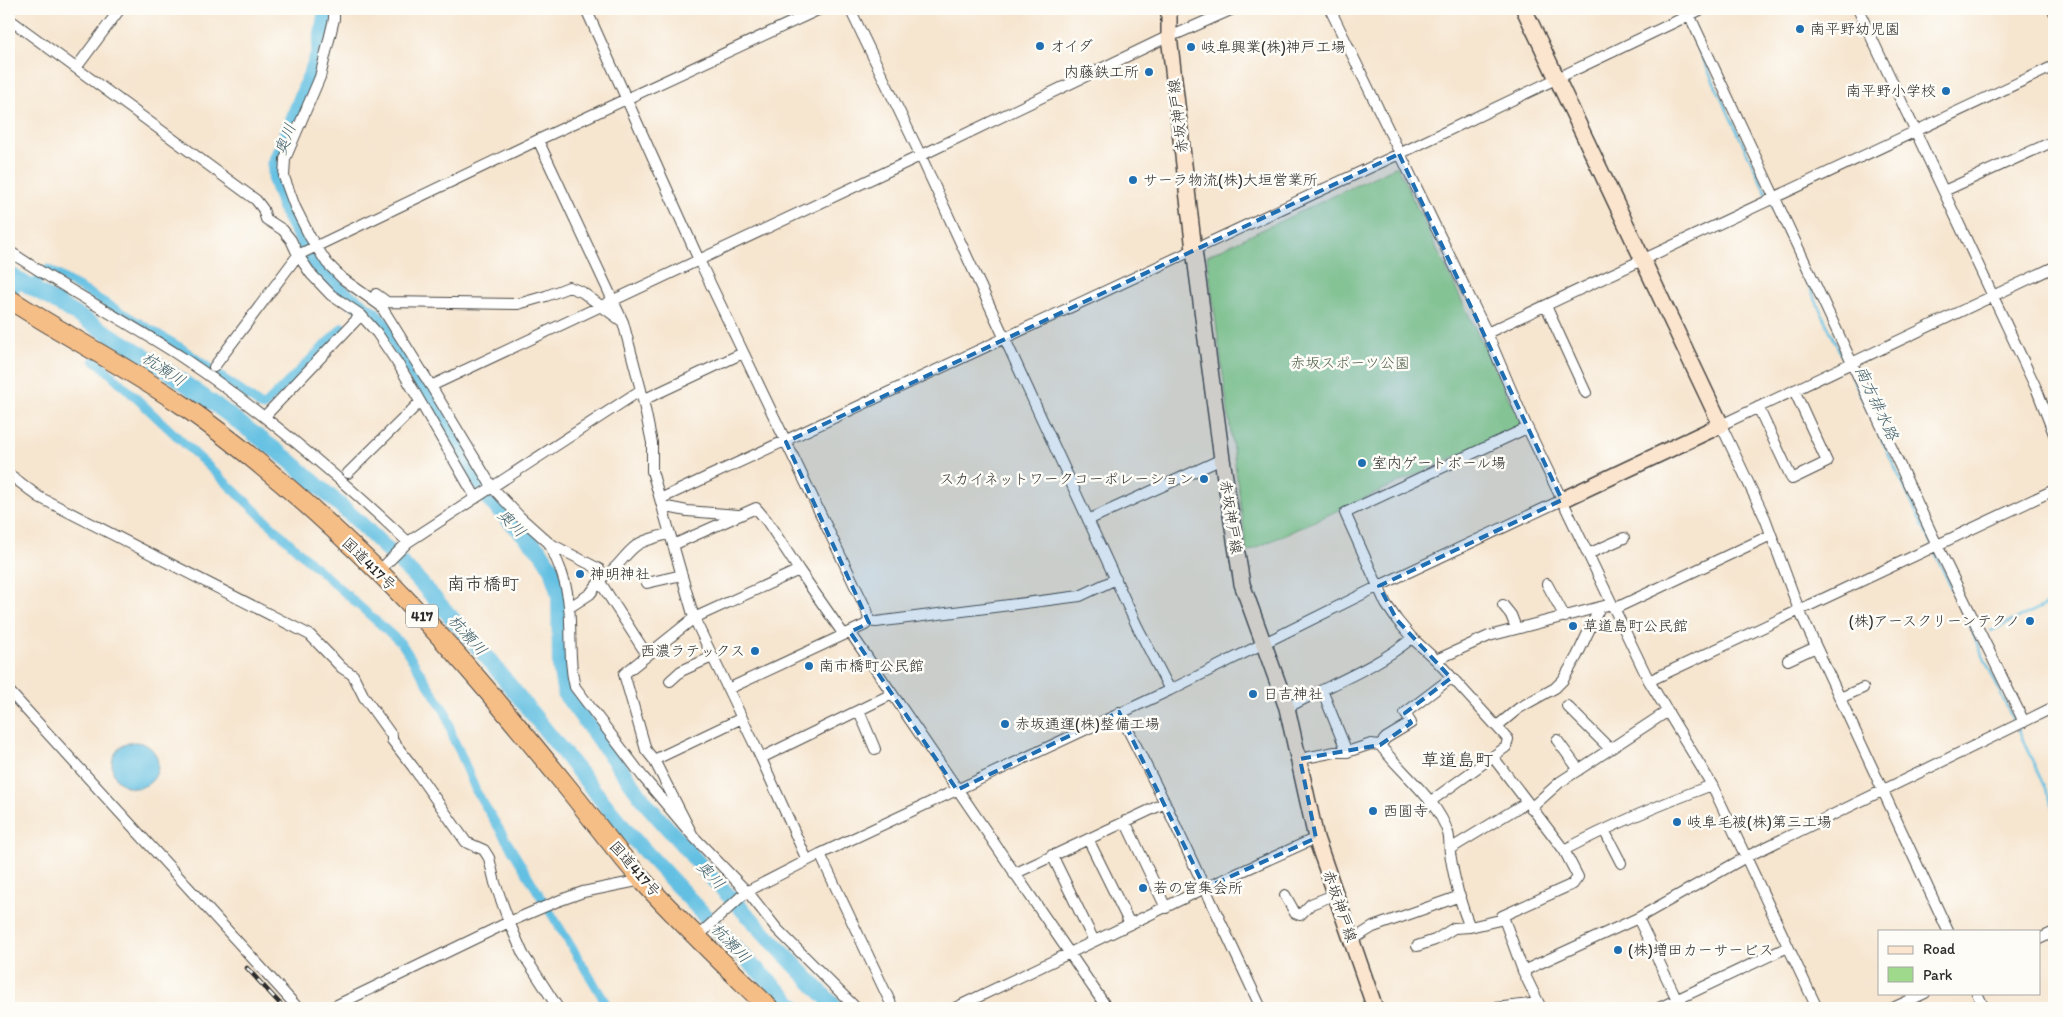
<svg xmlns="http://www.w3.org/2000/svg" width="2063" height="1017" viewBox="0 0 2063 1017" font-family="Itim,'Klee One',sans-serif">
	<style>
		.green { fill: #9ed98c; stroke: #64825c }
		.water { fill: #64c0e2; stroke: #487686 }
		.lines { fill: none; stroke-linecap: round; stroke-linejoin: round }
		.stream { stroke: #64c0e2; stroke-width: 2.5 }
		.canal { stroke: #64c0e2; stroke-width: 9 }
		.river { stroke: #64c0e2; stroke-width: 16 }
		.street-casing { stroke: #494744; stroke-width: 12 }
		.secondary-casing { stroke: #494744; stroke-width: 18 }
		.highway-casing { stroke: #494744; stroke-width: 21 }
		.street { stroke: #fff; stroke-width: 10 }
		.secondary { stroke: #fbe5cf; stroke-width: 15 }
		.highway { stroke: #f6be87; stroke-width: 19 }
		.rail-casing { stroke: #2b2b2b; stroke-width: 4.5 }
		.rail { stroke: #fdfcf7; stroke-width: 2.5; stroke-dasharray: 8; stroke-linecap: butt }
		.marked { fill: #1f6fb2; fill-opacity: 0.2; stroke: #1f6fb2; stroke-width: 4; stroke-dasharray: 10 6; stroke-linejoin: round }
		.poi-dot { fill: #1f6fb2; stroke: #fdfcf7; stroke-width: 2 }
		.labels { text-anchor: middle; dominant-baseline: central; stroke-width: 5; stroke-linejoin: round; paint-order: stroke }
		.shield { fill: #fdfcf7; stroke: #6a6a68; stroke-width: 1 }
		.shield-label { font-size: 14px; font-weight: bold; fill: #2b2b2b }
		.poi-label { font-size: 15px; fill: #2b2b2b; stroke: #fdfcf7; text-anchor: start }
		.street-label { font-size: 15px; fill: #2b2b2b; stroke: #fdfcf7 }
		.park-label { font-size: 15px; fill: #4e5f48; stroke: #fdfcf7 }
		.water-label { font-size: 16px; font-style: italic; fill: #3f5f6b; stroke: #fdfcf7 }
		.quarter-label { font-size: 18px; fill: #2b2b2b; stroke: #fdfcf7 }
	</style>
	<rect width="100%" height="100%" fill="#fdfcf7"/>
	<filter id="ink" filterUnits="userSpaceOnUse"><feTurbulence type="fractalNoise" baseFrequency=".02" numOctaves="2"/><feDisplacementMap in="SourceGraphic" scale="10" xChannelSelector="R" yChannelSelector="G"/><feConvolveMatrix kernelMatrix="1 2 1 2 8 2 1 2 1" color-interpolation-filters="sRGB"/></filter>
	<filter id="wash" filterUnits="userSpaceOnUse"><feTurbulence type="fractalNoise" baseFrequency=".0096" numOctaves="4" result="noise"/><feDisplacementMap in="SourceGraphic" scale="20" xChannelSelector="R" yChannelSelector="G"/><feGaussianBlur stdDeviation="1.12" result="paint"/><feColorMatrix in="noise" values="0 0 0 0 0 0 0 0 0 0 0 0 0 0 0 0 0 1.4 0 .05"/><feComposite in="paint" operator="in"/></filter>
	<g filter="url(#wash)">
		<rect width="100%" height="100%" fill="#f6e5cf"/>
		<path class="green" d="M1397,166L1522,426L1247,552L1207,256Z"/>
		<path class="water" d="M112 765a23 23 0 1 1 46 0a23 23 0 1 1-46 0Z"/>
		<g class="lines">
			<path class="stream" d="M1679,9L1682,16
				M1685,21L1768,197
				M1770,202L1845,363
				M1848,368L1932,546
				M1934,551L2014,722
				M1991,631L2054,601
				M2017,727L2054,808"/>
			<path class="canal" d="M48,269L180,347L263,407L343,327
				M32,287L41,277
				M14,292L20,280
				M94,360L101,365L308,560L402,644L446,713L454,741L459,750L476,791L609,1008"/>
			<path class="river" d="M326,9L319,53L275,164L276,182L287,212L318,269L343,293L374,315L392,336L491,502L541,552L552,569L559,596L560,668L565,694L649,807L710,876L836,1008
				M9,274L147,357L217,406L289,460L359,522L420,582L490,661L628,833L737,950L796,1008"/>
		</g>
	</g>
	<g filter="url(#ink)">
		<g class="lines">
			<g class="street-casing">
				<path id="street" d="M334,9V19L320,77L285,159L284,177L295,207L310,237L327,263L343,279L381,306L431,386L920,156L1169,36L1179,33L1233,9
					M586,9L699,260L867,611L869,621
					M850,9L918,150L1137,626L1170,690
					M1330,9L1487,333L1526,425L1649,681L1712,785L1817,1008
					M1858,9L2037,390L2054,434
					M2053,9L2054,12
					M1687,10L1937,545L2024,722
					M9,19L256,200L263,209L266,219L283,230L291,240L298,255L311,274L331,295L361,315L377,333L400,367L476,498
					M76,68L120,9
					M538,140L623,322L641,390L652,443V471L694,618L761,758L807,860
					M1944,191L2054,141
					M9,251C65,289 126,321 183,358C264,412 337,475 408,542
					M376,294L387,302L518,304L546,296L569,287L582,292L623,322
					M1546,306L1586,393
					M1487,333L2054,66
					M214,367L298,255L538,140L820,9
					M431,386L492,487L520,517L549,543
					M643,400L743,353
					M1758,407L1792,479L1827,462L1794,390
					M265,416L361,315
					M348,473L420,402
					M9,474L39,497L310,635L342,668L353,675L364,697L392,736V740L413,767L466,842L484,850L489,858L495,883L509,922L523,954L558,1008
					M660,499L1399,154L1702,9
					M662,506L687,511L738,515
					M1088,520L1222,459
					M673,545L756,508L767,521L799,570
					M1588,554L1624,538
					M378,572L408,542L641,390
					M603,577C620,567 622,556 637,545C645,539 660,537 670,533
					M600,582L647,655
					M647,583L682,575
					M1547,584L1565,617
					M1503,605L1511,615L1516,628
					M570,607L590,594L603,577L599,569L549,543C559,564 567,583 569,606C572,633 568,660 575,687L643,777L693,836
					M1614,609L1771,535
					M850,632L1107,1008
					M1436,660L1489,636L1600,607
					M1788,660L1816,647
					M670,681L681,671L712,657
					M1649,681L2054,490
					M728,689L865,625L869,621L876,622L1080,596L1116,579
					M1322,690L1347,752
					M9,691L298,1008
					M1840,698L1863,688
					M1567,706L1610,749
					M1287,708C1328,685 1375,669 1412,638
					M859,711L875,749
					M1119,712L1165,803L1261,1008
					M742,718L654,760L693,836L751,896L777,929L856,1008
					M1497,726L1519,708L1555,688L1563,680L1577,656L1600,607L1612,604
					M1557,740L1579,770
					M1380,745L1386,738L1411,723L1405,713L1451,678
					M1493,757L1564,850L1578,877L1573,884L1502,916L1504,919
					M761,758L892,694
					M1300,759L1335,752H1347L1371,744L1380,745C1401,773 1438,800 1448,833C1450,839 1449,847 1450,853C1454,878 1460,904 1470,927
					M654,760L646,750L624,674L694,618L799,570L844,635
					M1431,801L1506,747L1508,739L1436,660L1412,638L1397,620L1386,604L1345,513L1527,428
					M1531,808L1560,782L1668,711
					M1125,821L1166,908
					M1604,830L1621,863
					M1088,839L1130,924
					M1450,849L1527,802
					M1564,850C1612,825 1661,804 1712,785
					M820,854L893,1008
					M1052,855L1094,941
					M1014,874L1165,803
					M1285,895L1295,913L1300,915L1311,904L1336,894
					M1948,931L1799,610L1765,518L1721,425L2054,267
					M697,937L746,892L820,854L1170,690L1379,586L1562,500
					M2039,939L2054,932
					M1352,940L1373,927L1460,896
					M1417,946L1435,940L1454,928L1470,927L1504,919L1523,971L1541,1008
					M1523,971L1638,918
					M1977,993L1984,1008
					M331,1008L509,922L558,901L583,892L642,880
					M955,1008L1205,888L1316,838
					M1495,1008L1538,1003
					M1659,1008L1788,947
					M1681,1008L1638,918L1746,857L2054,707
					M1893,1008L1925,993"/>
			</g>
			<g class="secondary-casing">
				<path id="secondary" d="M1169,9V36L1194,250L1222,459L1242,584L1287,708L1316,838L1375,1008
					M1524,9L1721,425L1562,500"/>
			</g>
			<g class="highway-casing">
				<path id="highway" d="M9,299C66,336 127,367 184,406C252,454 320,514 380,573C447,640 507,713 567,787C592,818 616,851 643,881C683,925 726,966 769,1008"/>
			</g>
			<use href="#street" class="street"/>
			<use href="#secondary" class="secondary"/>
			<use href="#highway" class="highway"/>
			<g class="rail-casing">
				<path id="rail" d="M247,968L284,1008"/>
			</g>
			<use href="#rail" class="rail"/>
		</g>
	</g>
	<path class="marked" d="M1399,154L1562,500L1379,586L1397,620L1451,678L1405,713L1411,723L1380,745L1300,759L1316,838L1205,888L1119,712L957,790L850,632L869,623L786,442Z"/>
	<g class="poi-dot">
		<circle cx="1800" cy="29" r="5"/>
		<circle cx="1040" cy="46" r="5"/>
		<circle cx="1191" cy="47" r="5"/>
		<circle cx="1149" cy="72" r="5"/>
		<circle cx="1946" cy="91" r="5"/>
		<circle cx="1133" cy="180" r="5"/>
		<circle cx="1362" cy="463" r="5"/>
		<circle cx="1204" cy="479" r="5"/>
		<circle cx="580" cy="574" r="5"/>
		<circle cx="2030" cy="621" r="5"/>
		<circle cx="1573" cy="626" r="5"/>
		<circle cx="755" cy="651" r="5"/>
		<circle cx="809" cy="666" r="5"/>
		<circle cx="1253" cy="694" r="5"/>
		<circle cx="1005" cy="724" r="5"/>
		<circle cx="1373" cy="811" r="5"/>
		<circle cx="1677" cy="822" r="5"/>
		<circle cx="1143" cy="888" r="5"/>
		<circle cx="1618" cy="950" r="5"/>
	</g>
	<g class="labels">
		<rect class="shield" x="406" y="604.5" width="32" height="23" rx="4"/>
		<g class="shield-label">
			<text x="422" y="616">417</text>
		</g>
		<g class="poi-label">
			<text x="1810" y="29">南平野幼児園</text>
			<text x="1050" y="46">オイダ</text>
			<text x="1201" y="47">岐阜興業(株)神戸工場</text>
			<text x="1139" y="72" text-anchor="end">内藤鉄工所</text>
			<text x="1936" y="91" text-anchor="end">南平野小学校</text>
			<text x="1143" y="180">サーラ物流(株)大垣営業所</text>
			<text x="1372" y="463">室内ゲートボール場</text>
			<text x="1194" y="479" text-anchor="end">スカイネットワークコーポレーション</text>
			<text x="590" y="574">神明神社</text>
			<text x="2020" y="621" text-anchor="end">(株)アースクリーンテクノ</text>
			<text x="1583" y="626">草道島町公民館</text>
			<text x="745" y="651" text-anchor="end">西濃ラテックス</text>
			<text x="819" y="666">南市橋町公民館</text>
			<text x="1263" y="694">日吉神社</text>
			<text x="1015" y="724">赤坂通運(株)整備工場</text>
			<text x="1383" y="811">西圓寺</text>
			<text x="1687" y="822">岐阜毛被(株)第三工場</text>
			<text x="1153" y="888">若の宮集会所</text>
			<text x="1628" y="950">(株)増田カーサービス</text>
		</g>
		<g class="street-label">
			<text transform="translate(1178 116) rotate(-97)">赤坂神戸線</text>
			<text transform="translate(1231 517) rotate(81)">赤坂神戸線</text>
			<text transform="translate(369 564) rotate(44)">国道417号</text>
			<text transform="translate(635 869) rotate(49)">国道417号</text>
			<text transform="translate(1340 906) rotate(71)">赤坂神戸線</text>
		</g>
		<g class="park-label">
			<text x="1350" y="363">赤坂スポーツ公園</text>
		</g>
		<g class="water-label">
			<text transform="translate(285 139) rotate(-69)">奥川</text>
			<text transform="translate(164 369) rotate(34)">杭瀬川</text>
			<text transform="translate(1877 403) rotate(65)">南方排水路</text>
			<text transform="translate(512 523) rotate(45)">奥川</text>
			<text transform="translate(468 635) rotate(48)">杭瀬川</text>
			<text transform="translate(711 875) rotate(47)">奥川</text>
			<text transform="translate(731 943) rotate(46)">杭瀬川</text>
		</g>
		<g class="quarter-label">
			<text x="483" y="584">南市橋町</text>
			<text x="1457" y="760">草道島町</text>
		</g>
	</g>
	<rect width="2063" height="1017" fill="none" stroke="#fdfcf7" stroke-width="30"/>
	<rect x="1878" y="930" width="162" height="65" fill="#fdfcf7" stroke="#a9a8a5"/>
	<rect x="1888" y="946" width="25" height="8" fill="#fbe5cf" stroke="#a9a8a5"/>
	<text x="1923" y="954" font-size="15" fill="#2b2b2b">Road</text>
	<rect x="1888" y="967" width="25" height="15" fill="#9ed98c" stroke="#a9a8a5"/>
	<text x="1923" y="980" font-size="15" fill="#2b2b2b">Park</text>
</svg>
